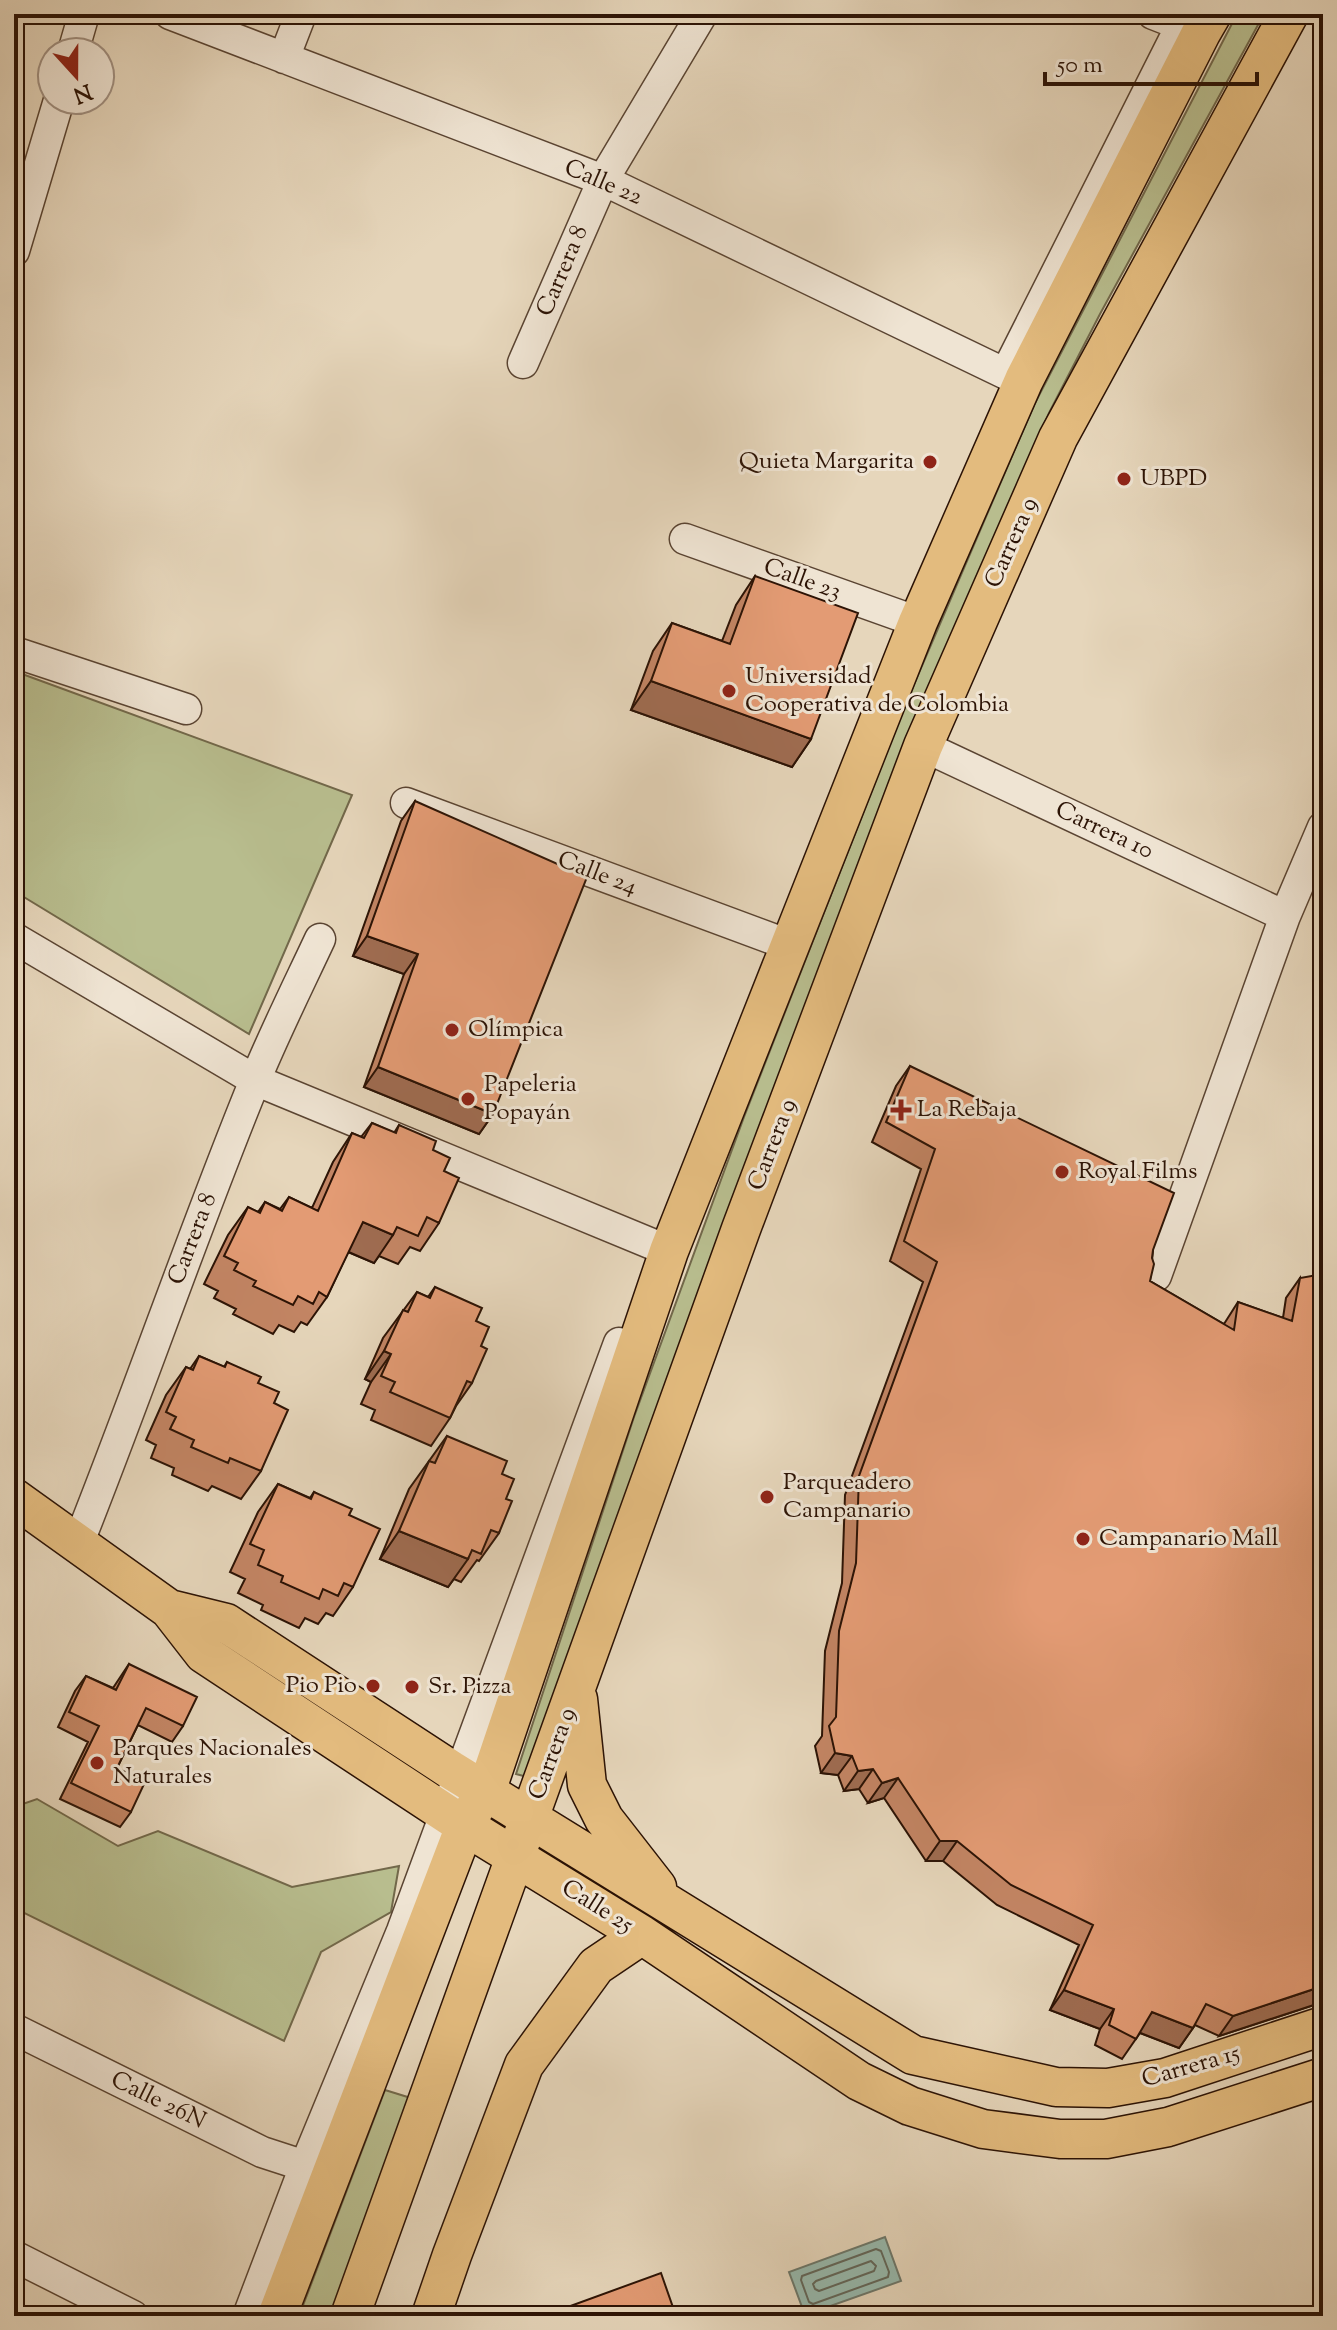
<svg xmlns="http://www.w3.org/2000/svg" width="1337" height="2330" viewBox="0 0 1337 2330" font-family="'Sorts Mill Goudy',serif">
	<style>
		.green { fill: #b8bd8e; stroke: #72684a; stroke-width: 2 }
		.water { fill: #97b9ad; stroke: #6c776a; stroke-width: 2 }
		.lines { fill: none; stroke-linecap: round; stroke-linejoin: round }
		.shore { stroke: #626659; stroke-width: 2 }
		.minor-casing { stroke: #5a4432; stroke-width: 33 }
		.major-casing { stroke: #2c1305; stroke-width: 41 }
		.minor { stroke: #efe4d3; stroke-width: 30 }
		.major { stroke: #e3bb7e; stroke-width: 38 }
		.wall { fill: #c38564; stroke: #2c1305; stroke-width: 2 }
		.shaded-wall { fill: #9f6c51; stroke: #2c1305; stroke-width: 2 }
		.building { fill: #e39b74; stroke: #2c1305; stroke-width: 2 }
		.poi-dot { fill: #8f2418; stroke: #efe4d3; stroke-width: 3 }
		.labels { text-anchor: middle; dominant-baseline: central; stroke-width: 6; stroke-linejoin: round; paint-order: stroke }
		.street-label { font-size: 24px; fill: #2c1305; stroke: #efe4d3 }
		.poi-label { font-size: 24px; fill: #2c1305; stroke: #efe4d3; text-anchor: start }
	</style>
	<rect width="100%" height="100%" fill="#e6d6bb"/>
	<filter id="stains"><feTurbulence type="fractalNoise" baseFrequency=".0025" numOctaves="4"/><feColorMatrix values="0 0 0 0 .2 0 0 0 0 .09 0 0 0 0 .02 0 0 0 .5 -.17"/></filter>
	<radialGradient id="worn" r=".72"><stop offset=".6" stop-color="#630" stop-opacity="0"/><stop offset="1" stop-color="#630" stop-opacity=".3"/></radialGradient>
	<path class="green" d="M1237,14H1264L1100,314L1049,413L921,713L535,1779L516,1774L634,1417L744,1117L906,703L1034,405Z
		M14,671L352,795L249,1034L14,891Z
		M37,1799L118,1846L158,1831L292,1887L399,1866L391,1912L321,1952L284,2041L14,1908V1807Z
		M385,2090L414,2099L330,2316H299Z"/>
	<path class="water" d="M885,2237L901,2281L805,2315L789,2272Z"/>
	<g class="lines">
		<path class="shore" d="M876,2249L881,2251L889,2272L888,2277L813,2304L809,2302L801,2280L802,2276Z
			M871,2261L876,2266L874,2271L819,2291L815,2289L813,2284L816,2281Z"/>
		<g class="minor-casing">
			<path id="minor" d="M170,14L603,180L1006,374L1024,380
				M1153,14L1199,32
				M73,52L84,14
				M284,58L301,14
				M14,251L59,100
				M523,363L603,180L702,14
				M1006,373L1187,14
				M685,539L918,622
				M14,652L186,709
				M923,746L1285,916
				M406,803L789,945
				M14,938L255,1080L669,1251
				M1156,1276L1285,916L1323,827
				M78,1544C139,1391 192,1235 254,1083C274,1034 298,986 320,939
				M14,2029L262,2152L305,2166
				M14,2256L133,2316
				M248,2316L305,2166L402,1931L619,1343"/>
		</g>
		<g class="major-casing">
			<path id="major" d="M14,1498L169,1609L204,1654L465,1826L642,1935L859,2081L910,2106L983,2129L1060,2139H1106L1168,2127L1323,2077
				M169,1609L226,1623L451,1770L913,2055L1056,2087L1108,2088L1165,2078L1323,2026
				M578,1699L587,1785L604,1819L657,1887
				M277,2316L465,1826L490,1780L669,1251L918,622L1024,380L1201,33L1212,14
				M350,2316L741,1229L923,746L1058,438L1289,14
				M431,2316L452,2255L524,2065L596,1966L642,1935"/>
		</g>
		<use href="#minor" class="minor"/>
		<use href="#major" class="major"/>
	</g>
	<path class="wall" d="M755,576L811,739L792,767L631,710L653,651L672,623L722,641L736,605Z
		M415,801L493,1114L479,1134L364,1087L404,974L353,956L401,821Z
		M910,1066L1153,1250L1150,1281L1224,1324L1238,1302L1283,1318L1286,1298L1300,1278L1323,2002L1219,2036L1195,2025L1179,2048L1140,2033L1122,2059L1095,2045L1100,2029L1050,2010L1079,1945L997,1905L943,1861H926L884,1798L868,1803L859,1789L844,1791L838,1775L821,1773L815,1746L822,1736L825,1651L842,1583L845,1495L923,1282L890,1261L921,1169L872,1142L896,1086Z
		M372,1123L394,1133L399,1125L433,1150L444,1171L439,1223L420,1251L410,1247L398,1264L379,1256L374,1263L348,1252L327,1297L307,1325L301,1322L294,1332L279,1325L273,1334L233,1314L236,1309L214,1298L218,1291L204,1284L228,1235L248,1207L258,1212L265,1202L280,1209L289,1197L312,1208L333,1162L352,1133L361,1137Z
		M435,1287L476,1321L481,1346L472,1383L456,1406L450,1418L431,1446L371,1420L375,1410L361,1404L371,1382L365,1379L383,1338L417,1292L428,1297Z
		M199,1356L224,1367L227,1362L258,1383L274,1403L261,1471L241,1499L212,1486L208,1491L172,1475L174,1468L151,1458L156,1445L146,1440L166,1395L186,1367L190,1369Z
		M447,1436L502,1474L506,1499L499,1533L479,1561L477,1560L461,1582L454,1579L448,1587L380,1559L409,1489Z
		M278,1484L310,1498L314,1492L349,1515L353,1587L333,1616L326,1613L318,1624L305,1618L299,1628L261,1610L263,1605L238,1593L245,1579L230,1572L258,1512Z
		M129,1664L183,1726L172,1742L138,1725L117,1768L131,1812L120,1827L60,1799L88,1742L58,1727L75,1691L86,1676L113,1688Z"/>
	<path class="shaded-wall" d="M651,681L811,739L792,767L631,710Z
		M367,936L418,954L404,974L353,956Z
		M378,1067L493,1114L479,1134L364,1087Z
		M363,1222L393,1235L374,1263L344,1250Z
		M384,1351L391,1354L371,1382L365,1379Z
		M399,1531L468,1559L448,1587L380,1559Z
		M835,1753L852,1756L838,1775L821,1773Z
		M873,1769L859,1789L844,1791L858,1771Z
		M898,1778L884,1798L868,1803L882,1783Z
		M940,1841H957L943,1861H926Z
		M1323,1986V2002L1219,2036L1233,2016Z
		M1064,1990L1114,2009L1100,2029L1050,2010Z
		M1152,2012L1193,2028L1179,2048L1138,2032Z"/>
	<path class="building" d="M755,576L858,613L811,739L651,681L672,623L730,644Z
		M415,801L587,877L493,1114L378,1067L418,954L367,936Z
		M910,1066L1174,1193L1153,1250L1152,1258L1154,1264L1150,1281L1234,1330L1238,1302L1292,1321L1300,1278L1323,1274V1986L1233,2016L1206,2004L1193,2028L1152,2012L1136,2039L1109,2025L1114,2009L1064,1990L1093,1925L1011,1885L957,1841H940L898,1778L882,1783L873,1769L858,1771L852,1756L835,1753L829,1726L836,1717L839,1631L856,1563L859,1476L937,1262L904,1241L935,1149L886,1122Z
		M372,1123L396,1133L399,1125L436,1141L433,1150L450,1158L444,1171L459,1178L439,1223L427,1217L418,1236L397,1227L393,1235L363,1222L327,1297L319,1292L313,1304L298,1296L293,1305L253,1286L256,1281L234,1270L238,1263L224,1256L248,1207L260,1213L265,1202L282,1211L289,1197L318,1211L352,1133L364,1138Z
		M435,1287L482,1308L476,1321L489,1327L481,1346L487,1349L472,1383L467,1381L450,1418L390,1392L395,1382L381,1376L391,1354L384,1351L403,1310L408,1312L417,1292L430,1298Z
		M199,1356L225,1367L227,1362L261,1377L258,1383L279,1392L274,1403L288,1410L261,1471L230,1458L228,1463L191,1447L194,1440L170,1429L176,1417L166,1412L186,1367L193,1370Z
		M447,1436L507,1461L502,1474L514,1479L506,1499L512,1501L499,1533L491,1530L481,1554L472,1550L468,1559L399,1531L429,1461L435,1463Z
		M278,1484L311,1499L314,1492L352,1509L349,1515L380,1529L353,1587L344,1583L338,1596L323,1589L319,1599L281,1582L283,1576L258,1565L264,1550L250,1544Z
		M129,1664L197,1697L183,1726L146,1708L117,1768L145,1782L131,1812L71,1783L99,1726L69,1712L86,1676L116,1690Z
		M661,2273L676,2316H543Z"/>
	<g class="poi-dot">
		<circle cx="930" cy="462" r="8"/>
		<circle cx="1124" cy="479" r="8"/>
		<circle cx="729" cy="691" r="8"/>
		<circle cx="452" cy="1030" r="8"/>
		<circle cx="468" cy="1099" r="8"/>
		<path d="M897 1098h8v8h8v8h-8v8h-8v-8h-8v-8h8z"/>
		<circle cx="1062" cy="1172" r="8"/>
		<circle cx="767" cy="1497" r="8"/>
		<circle cx="1083" cy="1539" r="8"/>
		<circle cx="373" cy="1686" r="8"/>
		<circle cx="412" cy="1687" r="8"/>
		<circle cx="97" cy="1763" r="8"/>
	</g>
	<g class="labels">
		<g class="street-label">
			<text transform="translate(603 183) rotate(23)">Calle 22</text>
			<text transform="translate(563 271) rotate(-67)">Carrera 8</text>
			<text transform="translate(1012 543) rotate(-66)">Carrera 9</text>
			<text transform="translate(802 580) rotate(20)">Calle 23</text>
			<text transform="translate(1104 831) rotate(25)">Carrera 10</text>
			<text transform="translate(597 874) rotate(21)">Calle 24</text>
			<text transform="translate(773 1145) rotate(-69)">Carrera 9</text>
			<text transform="translate(193 1239) rotate(-69)">Carrera 8</text>
			<text transform="translate(553 1754) rotate(-70)">Carrera 9</text>
			<text transform="translate(597 1907) rotate(32)">Calle 25</text>
			<text transform="translate(1191 2067) rotate(-16)">Carrera 15</text>
			<text transform="translate(158 2101) rotate(26)">Calle 26N</text>
		</g>
		<g class="poi-label">
			<text x="914" y="462" text-anchor="end">Quieta Margarita</text>
			<text x="1140" y="479">UBPD</text>
			<text x="745" y="677">Universidad<tspan x="745" dy="28">Cooperativa de Colombia</tspan></text>
			<text x="468" y="1030">Olímpica</text>
			<text x="484" y="1085">Papeleria<tspan x="484" dy="28">Popayán</tspan></text>
			<text x="917" y="1110">La Rebaja</text>
			<text x="1078" y="1172">Royal Films</text>
			<text x="783" y="1483">Parqueadero<tspan x="783" dy="28">Campanario</tspan></text>
			<text x="1099" y="1539">Campanario Mall</text>
			<text x="357" y="1686" text-anchor="end">Pio Pio</text>
			<text x="428" y="1687">Sr. Pizza</text>
			<text x="113" y="1749">Parques Nacionales<tspan x="113" dy="28">Naturales</tspan></text>
		</g>
	</g>
	<rect width="1337" height="2330" fill="none" stroke="#e6d6bb" stroke-width="48"/>
	<rect x="16" y="16" width="1305" height="2298" fill="none" stroke="#2c1305" stroke-width="4"/>
	<rect x="24" y="24" width="1289" height="2282" fill="none" stroke="#2c1305" stroke-width="2"/>
	<g transform="translate(76 76) rotate(159)"><circle r="38" fill="#efe4d3" stroke="#a19081" stroke-width="2"/>
	<path d="M0-6L14 30L0 20L-14 30Z" fill="#8f2418"/>
	<text y="-12" font-size="22" font-weight="bold" text-anchor="middle" fill="#2c1305">N</text>
	</g>
	<path d="M1045 72v12h212v-12" fill="none" stroke="#2c1305" stroke-width="4"/>
	<text x="1057" y="72" font-size="24" fill="#2c1305" stroke="#efe4d3" stroke-width="6" paint-order="stroke">50 m</text>
	<rect width="100%" height="100%" filter="url(#stains)"/>
	<rect width="100%" height="100%" fill="url(#worn)"/>
</svg>
